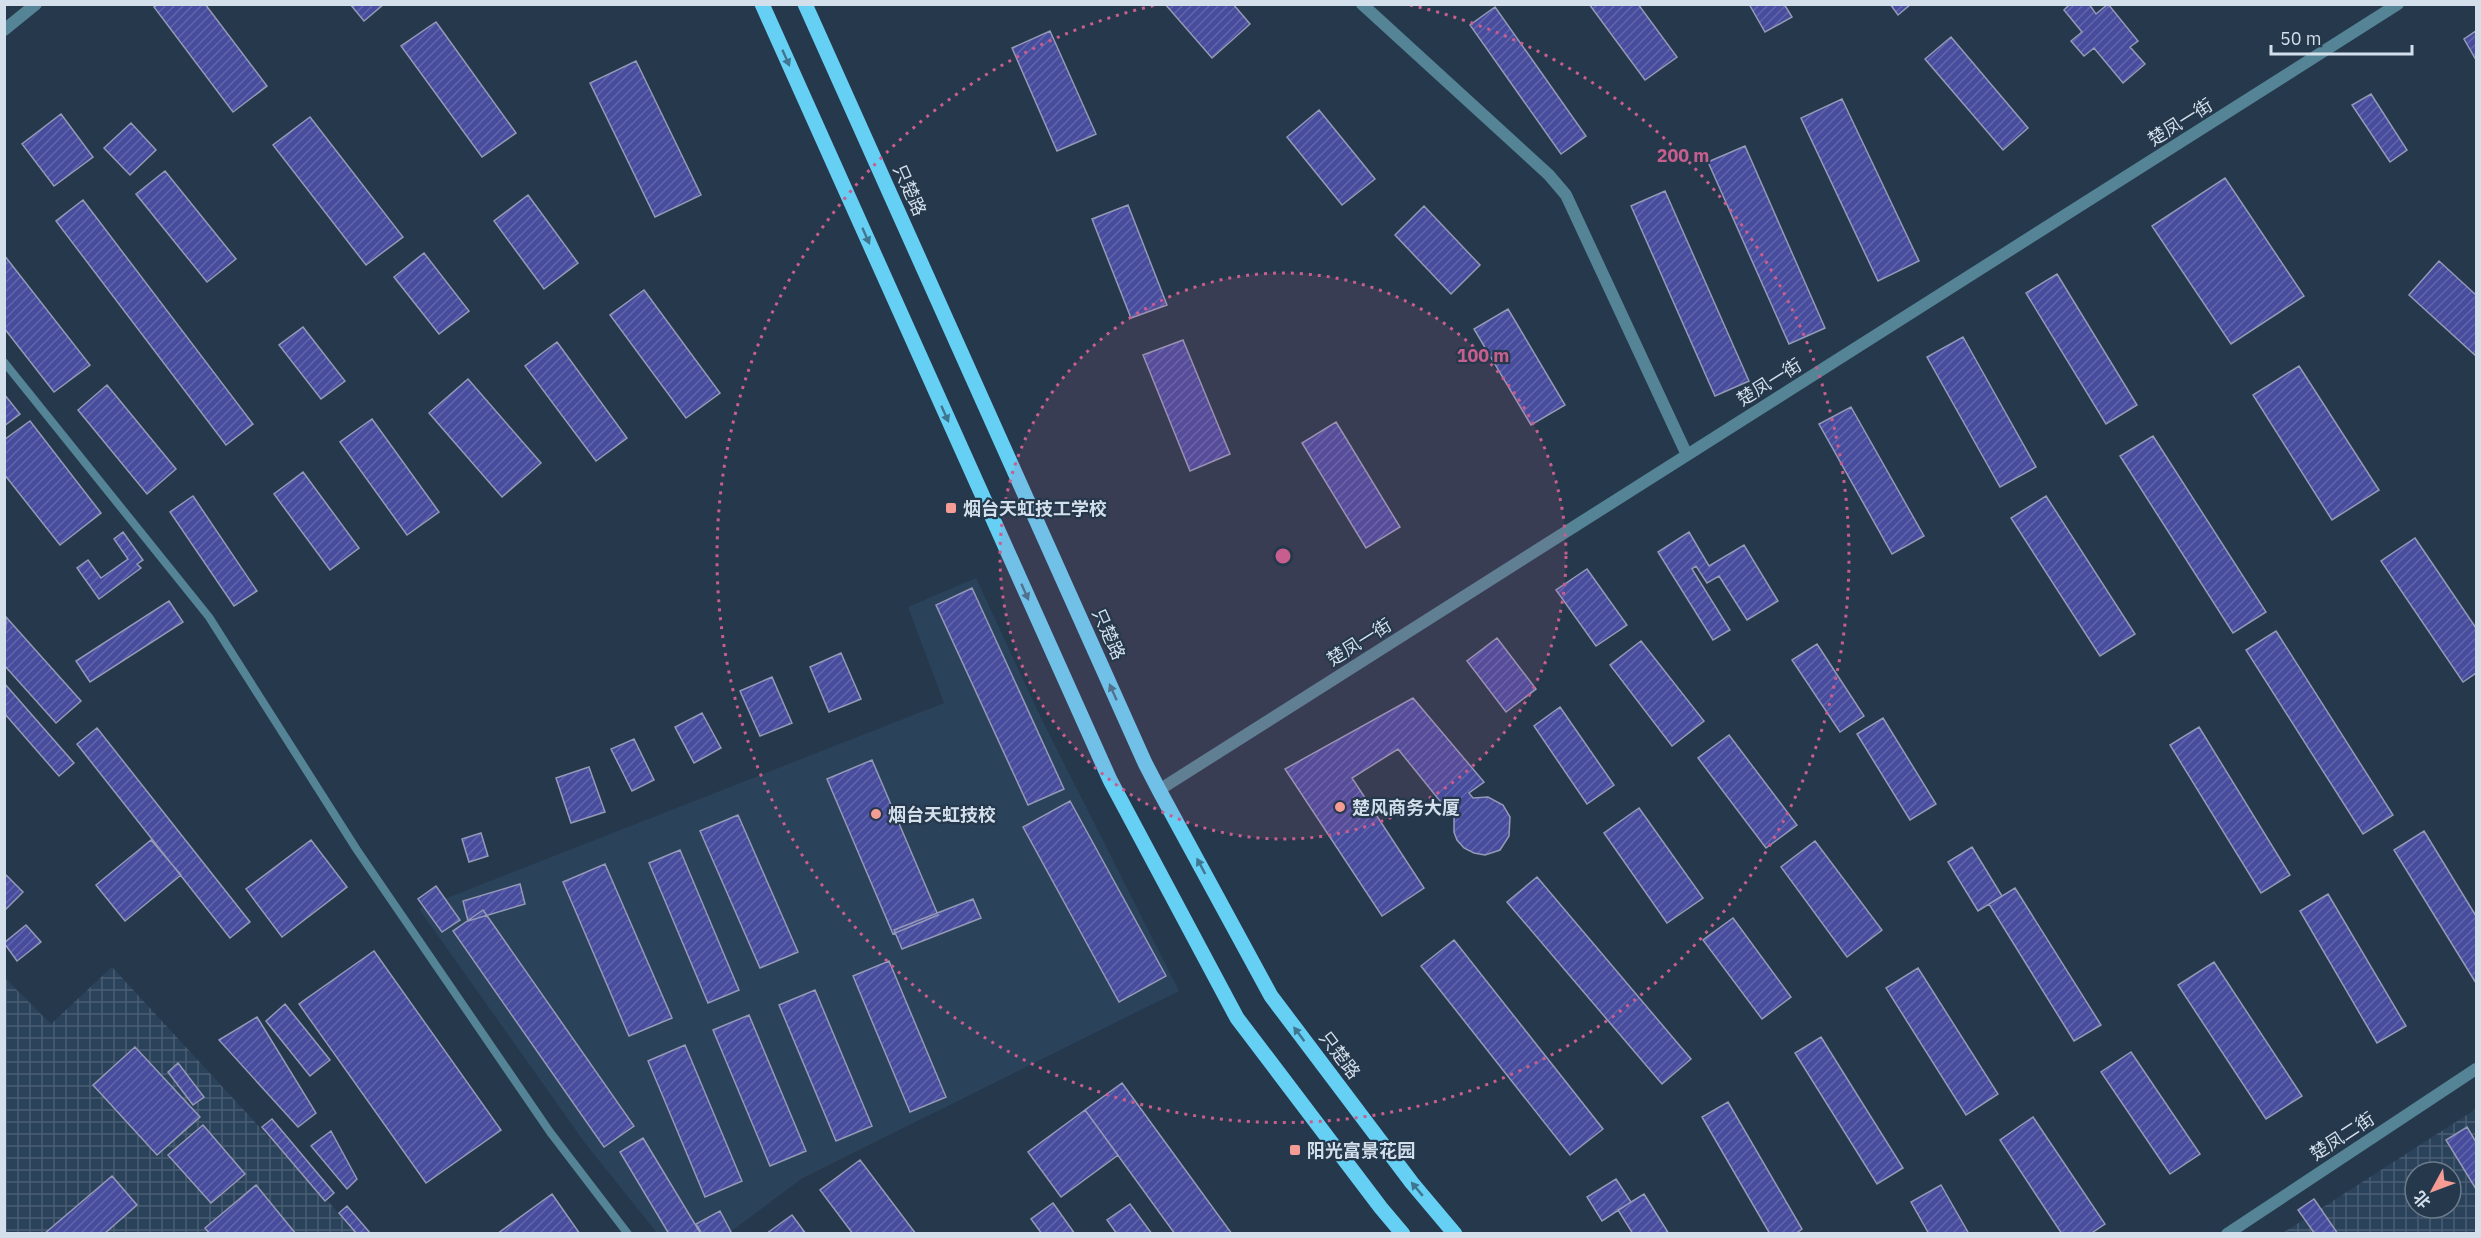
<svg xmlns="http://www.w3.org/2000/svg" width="2481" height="1238" viewBox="0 0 2481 1238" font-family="'IBM Plex Sans','Noto Sans SC',sans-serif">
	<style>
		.built { fill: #2b425b }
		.industrial { fill: url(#industrial-grid); fill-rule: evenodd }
		.building { fill: url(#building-hatch); stroke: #9499b6; stroke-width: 1.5 }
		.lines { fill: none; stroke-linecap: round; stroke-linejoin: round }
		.service { stroke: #548495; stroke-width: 8 }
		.minor { stroke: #548495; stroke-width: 12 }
		.primary { stroke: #65cff4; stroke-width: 15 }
		.oneway { fill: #3f758f }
		.ring { fill: none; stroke: #c85e8e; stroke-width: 3; stroke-dasharray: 3 6 }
		.poi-dot { fill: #f59c94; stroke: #26394c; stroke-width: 2 }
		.labels { text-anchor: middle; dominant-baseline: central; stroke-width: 4.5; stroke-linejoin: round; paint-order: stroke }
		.street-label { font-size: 18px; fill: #d4dfec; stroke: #26394c }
		.poi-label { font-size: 18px; font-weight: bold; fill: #d4dfec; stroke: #26394c; text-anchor: start }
		.centre { fill: #c85e8e; stroke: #26394c; stroke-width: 3 }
		.ring-label { font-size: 18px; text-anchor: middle; font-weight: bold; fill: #c85e8e; stroke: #26394c; stroke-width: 4.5; stroke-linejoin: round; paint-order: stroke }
	</style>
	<defs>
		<pattern id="industrial-grid" width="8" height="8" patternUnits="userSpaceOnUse" patternTransform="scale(1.5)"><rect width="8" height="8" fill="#2b425b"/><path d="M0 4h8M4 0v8" fill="none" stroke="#495d73"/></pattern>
		<pattern id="building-hatch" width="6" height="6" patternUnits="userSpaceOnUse" patternTransform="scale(1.5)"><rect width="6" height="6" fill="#474c9d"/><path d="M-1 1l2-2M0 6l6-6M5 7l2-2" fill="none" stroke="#6165ab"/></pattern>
	</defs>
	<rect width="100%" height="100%" fill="#26394c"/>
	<path class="built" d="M976,578L1041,718L1179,991L801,1179L729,1233H657L585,1143L419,909L944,703L908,607Z"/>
	<path class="industrial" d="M112,967L357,1233H5L4,977L51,1024Z
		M2476,1109V1233H2283ZM2415,1172H2451V1208H2415Z"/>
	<path class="building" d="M158,4H205L267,86L233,112L154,7Z
		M350,4H384L364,21Z
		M1165,4H1233L1250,24L1212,58Z
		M1589,4H1638L1677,57L1645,80Z
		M1749,4H1784L1792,17L1765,32Z
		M1890,4H1911L1898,15Z
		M2070,4H2089L2096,14L2108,4L2138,41L2130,47L2145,64L2123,83L2094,48L2084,56L2071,41L2082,32L2064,10Z
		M1495,7L1586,136L1561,154L1470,25Z
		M436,22L516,133L482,157L401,46Z
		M1050,31L1096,134L1057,151L1012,48Z
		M2476,31V60L2464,39Z
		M1951,37L2028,128L2003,150L1925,59Z
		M636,61L701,195L655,217L590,83Z
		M2371,94L2407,150L2390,162L2352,105Z
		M1842,99L1919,261L1878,281L1801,118Z
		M1319,110L1375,179L1342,205L1287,137Z
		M61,114L93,157L54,186L22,144Z
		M310,117L403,237L366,265L273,145Z
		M131,123L156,150L130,175L104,148Z
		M1745,146L1825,328L1789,344L1708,162Z
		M165,171L236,259L207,282L136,194Z
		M2225,178L2304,296L2231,344L2152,226Z
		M1665,191L1749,381L1715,396L1631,206Z
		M528,195L578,263L544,289L494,221Z
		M83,200L253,424L226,445L56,221Z
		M1128,205L1167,305L1131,318L1092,219Z
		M1424,206L1480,265L1451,294L1395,235Z
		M424,253L469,311L439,334L394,277Z
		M4,255L90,365L54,392L4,328Z
		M2439,261L2476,295V356L2409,295Z
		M2057,274L2137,405L2106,424L2026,293Z
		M644,290L720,393L686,418L610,315Z
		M1508,309L1565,405L1531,425L1474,329Z
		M303,327L345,381L321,399L279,345Z
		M1963,337L2036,467L2000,487L1927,357Z
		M1183,340L1230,454L1190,471L1143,355Z
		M557,342L627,438L596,461L525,366Z
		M2299,366L2379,490L2332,520L2253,395Z
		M468,379L541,463L502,497L429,413Z
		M107,385L176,469L147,494L78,410Z
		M4,394L20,414L4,426Z
		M1851,407L1924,536L1892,554L1819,424Z
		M372,419L439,512L407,535L340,442Z
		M30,421L101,513L60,545L4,474V440Z
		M1336,422L1400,527L1366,548L1302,443Z
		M2153,436L2266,612L2233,633L2120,456Z
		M303,472L359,548L330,570L274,494Z
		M193,496L257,591L234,606L170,512Z
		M2046,496L2135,634L2100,656L2011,518Z
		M123,532L143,560L137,564L141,568L99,599L77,568L88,560L101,578L128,559L114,539Z
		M1689,532L1709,566L1744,545L1778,601L1747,620L1719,576L1707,583L1696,566L1692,569L1730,630L1713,640L1658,552Z
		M2415,538L2476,628V673L2463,682L2381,561Z
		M1587,569L1627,625L1596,646L1556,590Z
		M972,588L1064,789L1028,805L936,605Z
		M169,601L183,622L90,682L76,661Z
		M6,617L81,701L56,723L4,665Z
		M2276,631L2393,815L2363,834L2246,650Z
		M1497,638L1536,689L1506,712L1467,661Z
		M1641,641L1704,721L1672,746L1610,665Z
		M1817,644L1864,716L1840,732L1792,660Z
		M841,653L861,699L829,712L810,667Z
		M772,677L792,723L760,736L740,691Z
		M4,683L74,763L59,776L4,713Z
		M1413,698L1484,782L1469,793L1473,798L1488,797L1503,805L1510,817L1509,836L1500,850L1485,855L1474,853L1464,848L1457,840L1454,832V819L1458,809L1455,805L1448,811L1398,749L1352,778L1424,888L1382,916L1285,769Z
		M1560,707L1614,785L1587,804L1534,726Z
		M702,713L721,748L694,763L675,727Z
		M1883,718L1936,804L1910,820L1857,734Z
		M2199,727L2290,875L2261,893L2170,745Z
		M97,728L250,922L230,938L77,744Z
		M1729,735L1797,825L1766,848L1698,758Z
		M634,739L654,780L632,791L611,749Z
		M872,760L938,915L893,934L827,779Z
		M589,767L605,812L571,823L556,778Z
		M1070,801L1166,976L1119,1002L1023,827Z
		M1639,808L1703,898L1667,923L1604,833Z
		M738,815L798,952L760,968L700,831Z
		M2424,831L2476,916V983L2394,850Z
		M481,833L488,856L469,862L462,839Z
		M151,840L181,875L125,921L96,885Z
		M311,840L347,887L282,937L246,889Z
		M1815,841L1882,930L1847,957L1781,867Z
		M1972,847L2002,896L1978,911L1948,862Z
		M680,850L739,990L708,1003L649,863Z
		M605,864L672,1018L629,1036L563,882Z
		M4,873L23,892L4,911Z
		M1537,877L1691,1059L1662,1084L1507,902Z
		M520,884L525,904L468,921L463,901Z
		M436,886L460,920L442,932L418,899Z
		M2015,888L2101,1025L2074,1041L1989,904Z
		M2328,894L2406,1026L2377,1043L2300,911Z
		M973,899L981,918L902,949L894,930Z
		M483,910L634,1126L604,1147L453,931Z
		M1733,918L1791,997L1762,1019L1703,940Z
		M26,925L41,942L17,961L4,943Z
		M1454,940L1603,1129L1570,1155L1421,966Z
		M374,951L501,1130L426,1183L299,1004Z
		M889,961L946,1097L910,1112L853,976Z
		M2214,962L2302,1096L2266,1119L2178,985Z
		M1918,968L1998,1094L1966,1115L1886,988Z
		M815,990L872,1126L836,1141L779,1005Z
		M285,1004L330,1060L310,1076L266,1021Z
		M749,1015L806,1151L770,1166L713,1030Z
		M257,1017L316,1113L298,1127L219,1040Z
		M1821,1037L1903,1168L1877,1184L1795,1053Z
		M685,1045L742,1181L705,1197L648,1061Z
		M135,1047L200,1117L157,1155L93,1085Z
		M2131,1052L2200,1154L2170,1174L2101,1072Z
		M178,1063L204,1097L193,1105L168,1072Z
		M1122,1083L1232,1234H1175L1085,1110Z
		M1728,1102L1802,1229L1795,1234H1770L1702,1117Z
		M1085,1110L1118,1155L1061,1197L1028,1152Z
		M2033,1117L2105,1224L2090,1234H2062L2000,1140Z
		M272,1119L334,1193L325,1201L262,1127Z
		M203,1125L245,1174L211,1203L168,1155Z
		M2467,1127L2476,1142V1189L2446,1140Z
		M331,1131L357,1179L347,1189L311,1146Z
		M643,1138L701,1234H669L620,1152Z
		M860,1160L916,1234H853L820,1190Z
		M112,1176L137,1205L104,1234H44Z
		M1616,1179L1631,1202L1602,1221L1587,1197Z
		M256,1185L296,1234H210L205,1228Z
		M1941,1185L1969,1234H1929L1911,1202Z
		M552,1194L580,1234H497Z
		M1644,1194L1669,1234H1633L1618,1210Z
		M2314,1199L2338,1234H2315L2298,1210Z
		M1053,1203L1075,1234H1042L1031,1219Z
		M1130,1204L1152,1234H1117L1107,1220Z
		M347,1206L371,1234H357L339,1213Z
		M720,1211L732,1234H702L696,1224Z
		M792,1215L806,1234H766Z"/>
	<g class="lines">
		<path class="service" d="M4,362L209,617L357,850L550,1132L628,1234"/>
		<path class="minor" d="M1362,4L1549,175L1566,195L1687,455
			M4,30L36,4
			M1159,790L2398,4
			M2227,1234L2476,1069"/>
		<path class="primary" d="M762,4L1110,780L1237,1018L1381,1208L1403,1234
			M805,4L1145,763L1159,790L1271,996L1412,1183L1455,1234"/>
	</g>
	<defs><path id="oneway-solid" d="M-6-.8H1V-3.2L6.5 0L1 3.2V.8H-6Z" transform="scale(1.5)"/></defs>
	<g class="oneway">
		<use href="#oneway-solid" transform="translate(786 58) rotate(66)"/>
		<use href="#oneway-solid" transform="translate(866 236) rotate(66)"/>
		<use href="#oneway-solid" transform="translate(945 414) rotate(66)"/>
		<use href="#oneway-solid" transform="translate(1025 592) rotate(66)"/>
		<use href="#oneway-solid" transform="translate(1113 692) rotate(-114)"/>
		<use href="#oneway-solid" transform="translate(1201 866) rotate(-118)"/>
		<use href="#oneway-solid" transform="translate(1299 1034) rotate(-127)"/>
		<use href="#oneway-solid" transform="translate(1417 1189) rotate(-130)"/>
	</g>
	<circle cx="1283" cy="556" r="283" fill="#c85e8e" fill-opacity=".12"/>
	<g class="ring">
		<circle cx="1283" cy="556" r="283"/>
		<path d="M1410 5A566 566 0 1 1 1156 5"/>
	</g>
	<g class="poi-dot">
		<rect x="945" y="502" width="12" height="12" rx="3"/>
		<circle cx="1340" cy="807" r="6"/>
		<circle cx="876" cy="814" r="6"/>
		<rect x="1289" y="1144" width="12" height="12" rx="3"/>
	</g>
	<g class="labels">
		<g class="street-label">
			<text transform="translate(2180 122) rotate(-32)">楚凤一街</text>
			<text transform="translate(910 190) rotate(66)">只楚路</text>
			<text transform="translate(1769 382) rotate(-32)">楚凤一街</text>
			<text transform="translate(1109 634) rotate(66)">只楚路</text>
			<text transform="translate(1359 642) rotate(-32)">楚凤一街</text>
			<text transform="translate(1340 1055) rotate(53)">只楚路</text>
			<text transform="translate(2342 1136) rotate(-33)">楚凤二街</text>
		</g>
		<g class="poi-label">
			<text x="963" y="508">烟台天虹技工学校</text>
			<text x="1352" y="807">楚风商务大厦</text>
			<text x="888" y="814">烟台天虹技校</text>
			<text x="1307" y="1150">阳光富景花园</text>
		</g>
	</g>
	<circle cx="1283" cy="556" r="9" class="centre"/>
	<g class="ring-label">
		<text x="1683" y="162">200 m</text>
		<text x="1483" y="362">100 m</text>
	</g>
	<rect width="2481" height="1238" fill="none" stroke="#d4dfec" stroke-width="12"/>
	<g transform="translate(2433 1190) rotate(229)"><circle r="28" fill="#26394c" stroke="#6c7b8c" stroke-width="1.5"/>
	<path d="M0-4.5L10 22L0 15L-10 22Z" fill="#f59c94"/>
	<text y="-9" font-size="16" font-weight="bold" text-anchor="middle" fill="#d4dfec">北</text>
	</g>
	<path d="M2271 45v9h141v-9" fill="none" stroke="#d4dfec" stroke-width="3"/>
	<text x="2280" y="45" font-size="18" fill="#d4dfec" stroke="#26394c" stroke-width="4.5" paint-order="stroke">50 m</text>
</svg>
